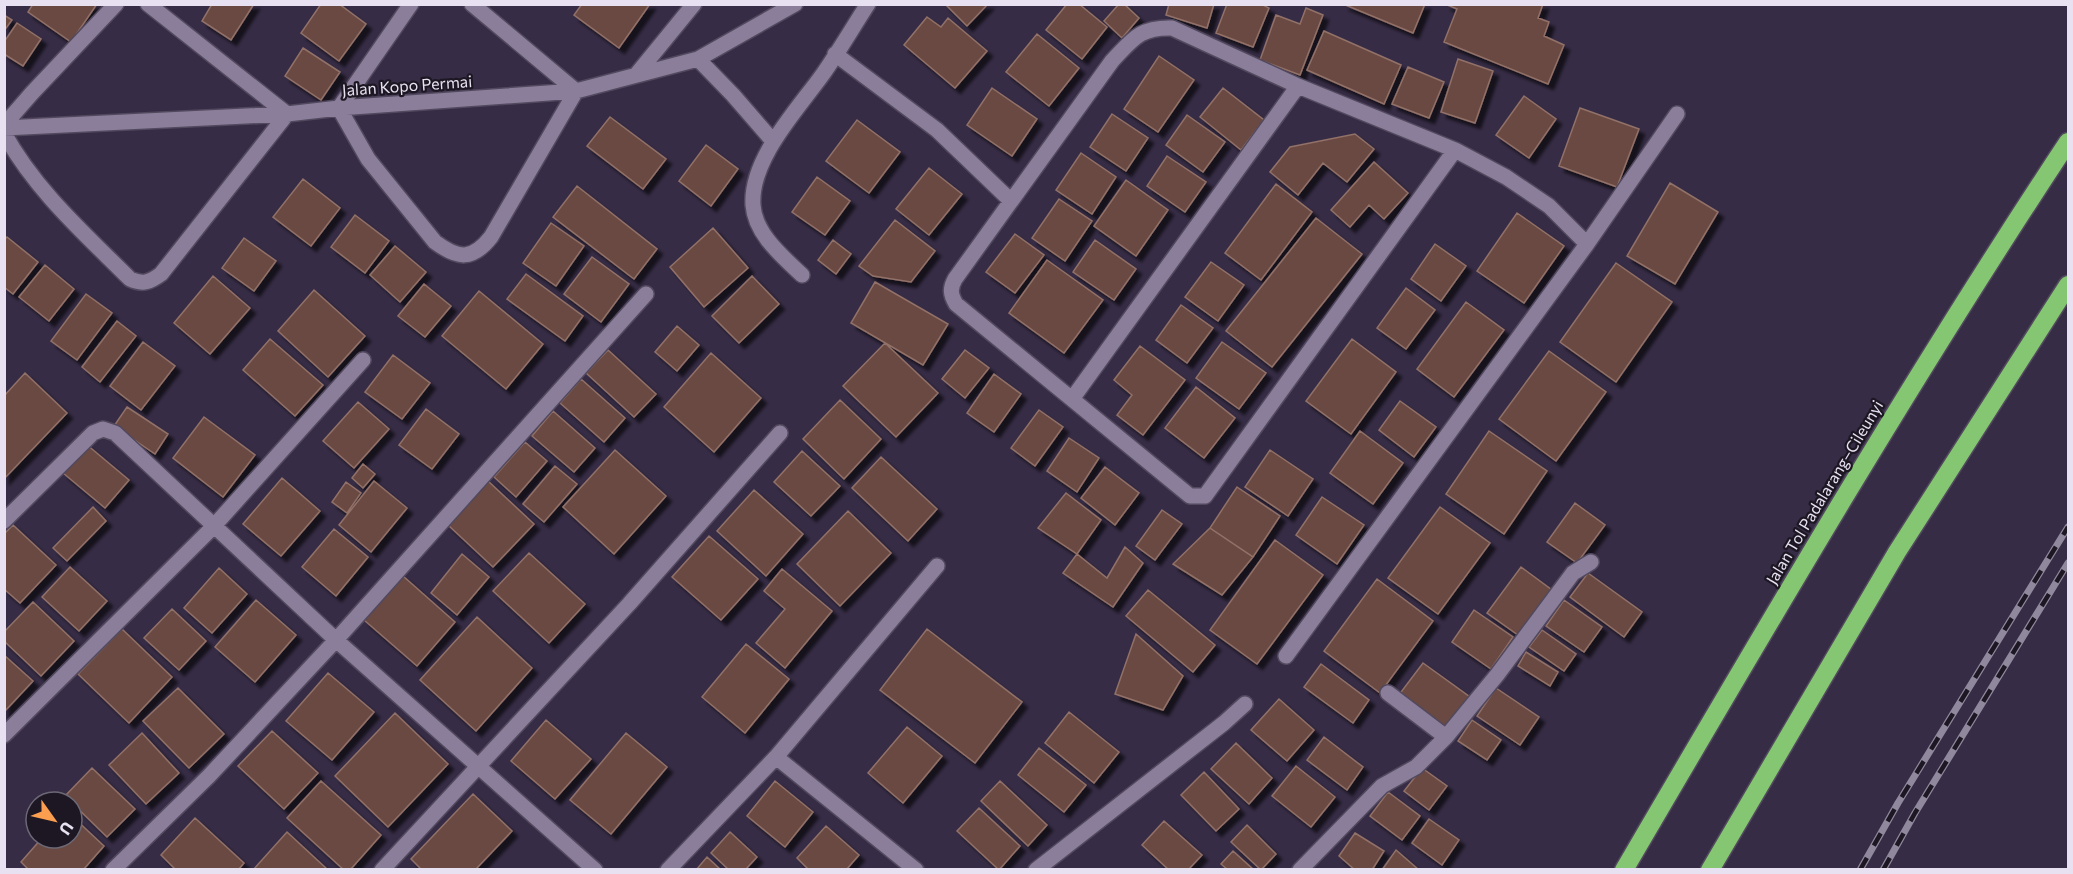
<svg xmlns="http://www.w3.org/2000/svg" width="2073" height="874" viewBox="0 0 2073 874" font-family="Commissioner,sans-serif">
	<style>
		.building { fill: #694a42; stroke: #927168; stroke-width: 1.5; filter: url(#shadow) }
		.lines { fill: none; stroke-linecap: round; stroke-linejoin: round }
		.minor-casing { stroke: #52495e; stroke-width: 18 }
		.highway-casing { stroke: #52495e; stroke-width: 21 }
		.minor { stroke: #8a7e9b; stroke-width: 15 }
		.highway { stroke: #84c671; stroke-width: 18 }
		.rail-casing { stroke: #90889c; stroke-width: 7 }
		.rail { stroke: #1c1722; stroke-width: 4.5; stroke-dasharray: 14; stroke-linecap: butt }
		.labels { text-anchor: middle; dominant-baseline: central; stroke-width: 4.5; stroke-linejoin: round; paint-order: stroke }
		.street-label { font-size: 16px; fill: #e7e1f1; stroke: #1c1722 }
	</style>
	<defs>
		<filter id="shadow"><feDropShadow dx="5.5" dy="5.5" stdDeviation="1.5" flood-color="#0009"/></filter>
	</defs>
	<rect width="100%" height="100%" fill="#362c45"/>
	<path class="building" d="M33,4H97L71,42L28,12Z
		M212,4H254L231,40L202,21Z
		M321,4H339L366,24L339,61L301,33Z
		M582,4H650L619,48L574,15Z
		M945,4H988L967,26Z
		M1067,4H1079L1107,27L1082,59L1046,30Z
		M1119,4H1124L1139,18L1122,38L1104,21Z
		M1169,4H1214L1207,28L1166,15Z
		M1227,4H1261L1269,8L1253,47L1216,33Z
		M1343,4H1425L1413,33Z
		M1445,4H1543L1538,18L1549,22L1544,36L1564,45L1548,84L1444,42L1457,9Z
		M1306,8L1323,15L1300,75L1260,60L1276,15L1300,24Z
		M4,15L12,20L4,31Z
		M927,17L941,27L948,18L987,51L955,88L904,45Z
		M17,23L41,39L23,66L4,54V42Z
		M1324,31L1401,65L1384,104L1307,70Z
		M1037,34L1079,68L1049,106L1006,72Z
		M303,48L340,72L321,100L285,76Z
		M1159,56L1194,80L1158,132L1124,109Z
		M1458,59L1493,71L1475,123L1441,112Z
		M1408,67L1444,82L1429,118L1392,104Z
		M992,88L1037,119L1012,156L967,125Z
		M1223,88L1264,120L1241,150L1200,117Z
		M1524,96L1556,119L1529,158L1496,135Z
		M1580,108L1639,129L1617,187L1559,166Z
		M1112,114L1148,138L1126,171L1090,147Z
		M1187,115L1225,142L1203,172L1166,145Z
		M610,117L666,159L643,189L587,146Z
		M857,120L900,152L869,193L826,161Z
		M1355,134L1374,149L1347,182L1323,163L1298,195L1270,172L1290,147Z
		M706,145L738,169L711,206L679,181Z
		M1081,153L1116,177L1092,214L1056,190Z
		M1167,156L1206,182L1185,212L1147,186Z
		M1374,162L1408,193L1384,219L1369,205L1350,227L1331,210Z
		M929,168L962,194L929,235L896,209Z
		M817,177L850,201L825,235L792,212Z
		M303,179L340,208L311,246L273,217Z
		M1126,180L1168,210L1136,256L1094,226Z
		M1670,183L1718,212L1675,284L1627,256Z
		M1276,184L1312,212L1261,280L1225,253Z
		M577,186L657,249L634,279L553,217Z
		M1059,199L1092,221L1065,261L1032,238Z
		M1517,213L1564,246L1524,303L1477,271Z
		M355,215L389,241L365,273L331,247Z
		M1316,218L1362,254L1272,367L1226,331Z
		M895,220L935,251L911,282L873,276L859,266Z
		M551,223L584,246L556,286L523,263Z
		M713,228L748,268L704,307L670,267Z
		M1015,234L1044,255L1015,293L986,272Z
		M7,237L38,262L13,294L4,287V240Z
		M244,238L276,261L254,291L222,268Z
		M833,240L851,254L836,274L818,260Z
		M1095,240L1136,269L1114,300L1073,272Z
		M1435,244L1466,266L1441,301L1411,279Z
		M395,246L426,272L400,302L370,275Z
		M592,257L629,284L601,322L564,294Z
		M1047,260L1103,300L1064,353L1009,313Z
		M1211,262L1244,285L1218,321L1185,297Z
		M1616,263L1672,302L1616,382L1560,342Z
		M45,265L74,289L49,321L19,297Z
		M526,274L583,316L565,341L507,299Z
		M213,276L250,308L210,354L174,323Z
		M752,276L779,304L739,343L712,316Z
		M875,282L948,324L923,365L851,323Z
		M424,284L451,306L425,337L398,316Z
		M1406,288L1435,310L1406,349L1377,328Z
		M314,290L365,336L328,377L278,331Z
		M479,291L543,344L506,389L442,336Z
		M86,294L112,313L77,360L51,341Z
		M1466,302L1504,330L1454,397L1417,369Z
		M1181,305L1213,328L1187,363L1156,340Z
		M117,321L136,336L100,382L82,367Z
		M677,326L699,345L677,371L655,352Z
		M270,339L323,385L295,416L243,370Z
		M1352,339L1396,372L1351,434L1306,401Z
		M143,342L175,366L141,410L110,386Z
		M1222,342L1266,373L1239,409L1196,378Z
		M885,343L938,393L896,437L843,386Z
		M1140,346L1185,380L1143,435L1117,415L1132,395L1114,380Z
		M608,350L656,394L634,417L586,373Z
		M965,350L989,368L965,398L942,379Z
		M1549,351L1606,392L1556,461L1499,419Z
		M711,353L761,398L714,452L664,407Z
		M393,355L430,383L402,419L365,392Z
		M25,373L67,413L4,479V396Z
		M994,374L1021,394L994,432L967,413Z
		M581,379L625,418L604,442L560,403Z
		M1196,387L1235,418L1204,458L1165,428Z
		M840,400L881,439L844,479L803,439Z
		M1400,401L1436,427L1414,457L1379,430Z
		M358,402L389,429L354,468L323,441Z
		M127,407L168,434L155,454L114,426Z
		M426,409L459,434L432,469L399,445Z
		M1039,410L1063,427L1035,466L1011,448Z
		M553,411L595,448L574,472L532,436Z
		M204,417L255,455L223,497L173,458Z
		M1360,431L1403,463L1373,504L1330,473Z
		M1489,431L1547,471L1504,534L1446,494Z
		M1069,438L1099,458L1077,492L1047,471Z
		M525,442L547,461L516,497L494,477Z
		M86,444L129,480L105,508L63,473Z
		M615,450L666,496L614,554L563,507Z
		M1270,450L1313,479L1288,516L1245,487Z
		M802,451L840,486L811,516L774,482Z
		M881,457L937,509L908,541L852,488Z
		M363,464L375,474L363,488L352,478Z
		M555,466L577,484L544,522L523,504Z
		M1105,467L1139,493L1115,525L1081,498Z
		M282,478L320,511L281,556L243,524Z
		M374,481L407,508L371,552L339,525Z
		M488,481L534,524L493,567L448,525Z
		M346,482L361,493L347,513L332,502Z
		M1237,487L1280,516L1253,557L1210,528Z
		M754,490L803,534L766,576L717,531Z
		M1066,493L1101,520L1077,554L1038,528Z
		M1322,497L1364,525L1337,564L1296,535Z
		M1575,503L1605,525L1577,563L1547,542Z
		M93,507L106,521L67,561L53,548Z
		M1440,507L1490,543L1438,614L1388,578Z
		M1162,510L1182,524L1155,560L1136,546Z
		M848,511L891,553L840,606L797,564Z
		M13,525L56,565L20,603L4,589V534Z
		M1210,528L1253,557L1222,595L1173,564Z
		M334,529L368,557L336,596L302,567Z
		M709,536L758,579L721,620L672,577Z
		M1275,540L1323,575L1257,664L1210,630Z
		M1125,547L1143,563L1113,607L1063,573L1077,554L1107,578Z
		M529,553L585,604L549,643L493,591Z
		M462,554L489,577L457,615L431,593Z
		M70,567L107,601L79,631L42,597Z
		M1521,567L1552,590L1518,635L1487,613Z
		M219,568L247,594L212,633L184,608Z
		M782,569L832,611L785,668L756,643L785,609L764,591Z
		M1588,573L1642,612L1624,637L1570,597Z
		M403,576L455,622L417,666L364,620Z
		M1377,579L1433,621L1380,693L1324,651Z
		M1148,590L1215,645L1193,672L1126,616Z
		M256,600L296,635L255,682L215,647Z
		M1564,600L1602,627L1584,652L1546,626Z
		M33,602L74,641L41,676L4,641V632Z
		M172,609L206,641L179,670L144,638Z
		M1474,610L1513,637L1491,669L1452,642Z
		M477,617L532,668L476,731L420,680Z
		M122,629L172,677L129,723L78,674Z
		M927,629L1022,702L975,763L880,690Z
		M1542,630L1576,654L1564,671L1529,647Z
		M1136,634L1183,676L1163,710L1115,694Z
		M746,644L789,679L745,733L702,697Z
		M1526,652L1558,672L1550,686L1518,666Z
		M4,655L33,681L4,712Z
		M1423,663L1470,697L1445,731L1398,696Z
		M1321,664L1369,700L1353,723L1304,687Z
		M328,673L374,712L332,760L286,721Z
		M178,688L224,734L189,768L143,721Z
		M1496,688L1539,717L1520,745L1477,716Z
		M1279,699L1314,730L1287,761L1251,730Z
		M1069,712L1119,752L1094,783L1045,743Z
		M395,713L448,764L388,827L335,776Z
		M546,720L591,759L555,799L511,761Z
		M1472,720L1501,740L1487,760L1458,741Z
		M907,727L942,756L903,803L868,773Z
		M272,731L318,773L284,809L238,766Z
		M142,733L179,773L146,804L109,765Z
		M626,733L667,767L611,834L570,800Z
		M1324,737L1363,767L1347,790L1307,760Z
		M1236,743L1272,778L1249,804L1211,769Z
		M1039,748L1086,785L1064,812L1018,775Z
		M1296,766L1335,797L1311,827L1272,796Z
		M92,768L135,809L107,837L65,796Z
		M1422,768L1447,786L1429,810L1404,791Z
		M1204,772L1239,809L1216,831L1181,795Z
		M321,781L381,835L350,870H344L287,818Z
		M775,781L813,812L785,847L747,816Z
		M1000,781L1047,825L1028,846L981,801Z
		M1388,792L1420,816L1402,840L1370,816Z
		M473,794L512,831L475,870H422L411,859Z
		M979,808L1020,846L999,870L957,831Z
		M72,816L104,846L83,870H29L21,862L42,838H72Z
		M195,818L244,863L238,870H176L161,855Z
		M1429,819L1459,840L1442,865L1412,843Z
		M1164,821L1202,855L1188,870H1169L1142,845Z
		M1247,825L1276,854L1261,870L1231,842Z
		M826,826L859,855L846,870H809L797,858Z
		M287,832L328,870H253Z
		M730,832L757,857L745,870H729L711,853Z
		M1355,833L1384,851L1372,870H1355L1339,856Z
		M1396,850L1419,870H1382Z
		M1233,851L1254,870H1228L1221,864Z
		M707,857L721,870H696Z"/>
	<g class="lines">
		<g class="minor-casing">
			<path id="minor" d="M411,4L339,108L368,159L435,242C458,259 472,261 491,237L576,91L472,4
				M835,54L937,130L1010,200
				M698,59L733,95L772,140
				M636,75L694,4
				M4,125L32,93L116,4
				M4,128L287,114L339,108L576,91L698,59L795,4
				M4,133C35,190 85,234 130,279C143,285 150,282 161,274L287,114L148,4
				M1455,150L1205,496H1190L956,304C950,294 950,288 955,279L1112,61C1133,39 1140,27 1172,28L1298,86L1455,150L1506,177L1549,206L1587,244
				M802,275C782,256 755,234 753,205C750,159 798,109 823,74C839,51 853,27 868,4
				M1072,399L1298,86
				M4,521L93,433L103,429L115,433L336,640L595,870
				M1286,656L1587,244L1677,114
				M1388,693L1446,737
				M4,735L213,527L363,360
				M776,757L916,870
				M113,870L209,776L336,640L646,294
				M382,870L629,604L780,433
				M668,870L776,757L937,566
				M1036,870L1224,723L1245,704
				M1300,870L1382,786L1416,767L1446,737L1497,675L1573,573L1591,562"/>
		</g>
		<g class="highway-casing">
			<path id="highway" d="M1624,870C1768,624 1911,379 2068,142
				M1710,870L1897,552L2068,285"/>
		</g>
		<use href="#minor" class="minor"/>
		<use href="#highway" class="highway"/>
		<g class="rail-casing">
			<path id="rail" d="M1860,870L1898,803L2068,527
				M1883,870L1915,813L2068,563"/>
		</g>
		<use href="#rail" class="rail"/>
	</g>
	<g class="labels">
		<g class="street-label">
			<text transform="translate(407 85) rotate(-4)">Jalan Kopo Permai</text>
			<text transform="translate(1824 492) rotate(-59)">Jalan Tol Padalarang–Cileunyi</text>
		</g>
	</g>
	<rect width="2073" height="874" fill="none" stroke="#e7e1f1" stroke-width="12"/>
	<g transform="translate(54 820) rotate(124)"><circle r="28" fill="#1c1722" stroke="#6d6875" stroke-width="1.5"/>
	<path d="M0-4.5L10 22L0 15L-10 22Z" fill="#fb9e50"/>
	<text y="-9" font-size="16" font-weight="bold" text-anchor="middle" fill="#e7e1f1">U</text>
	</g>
</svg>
